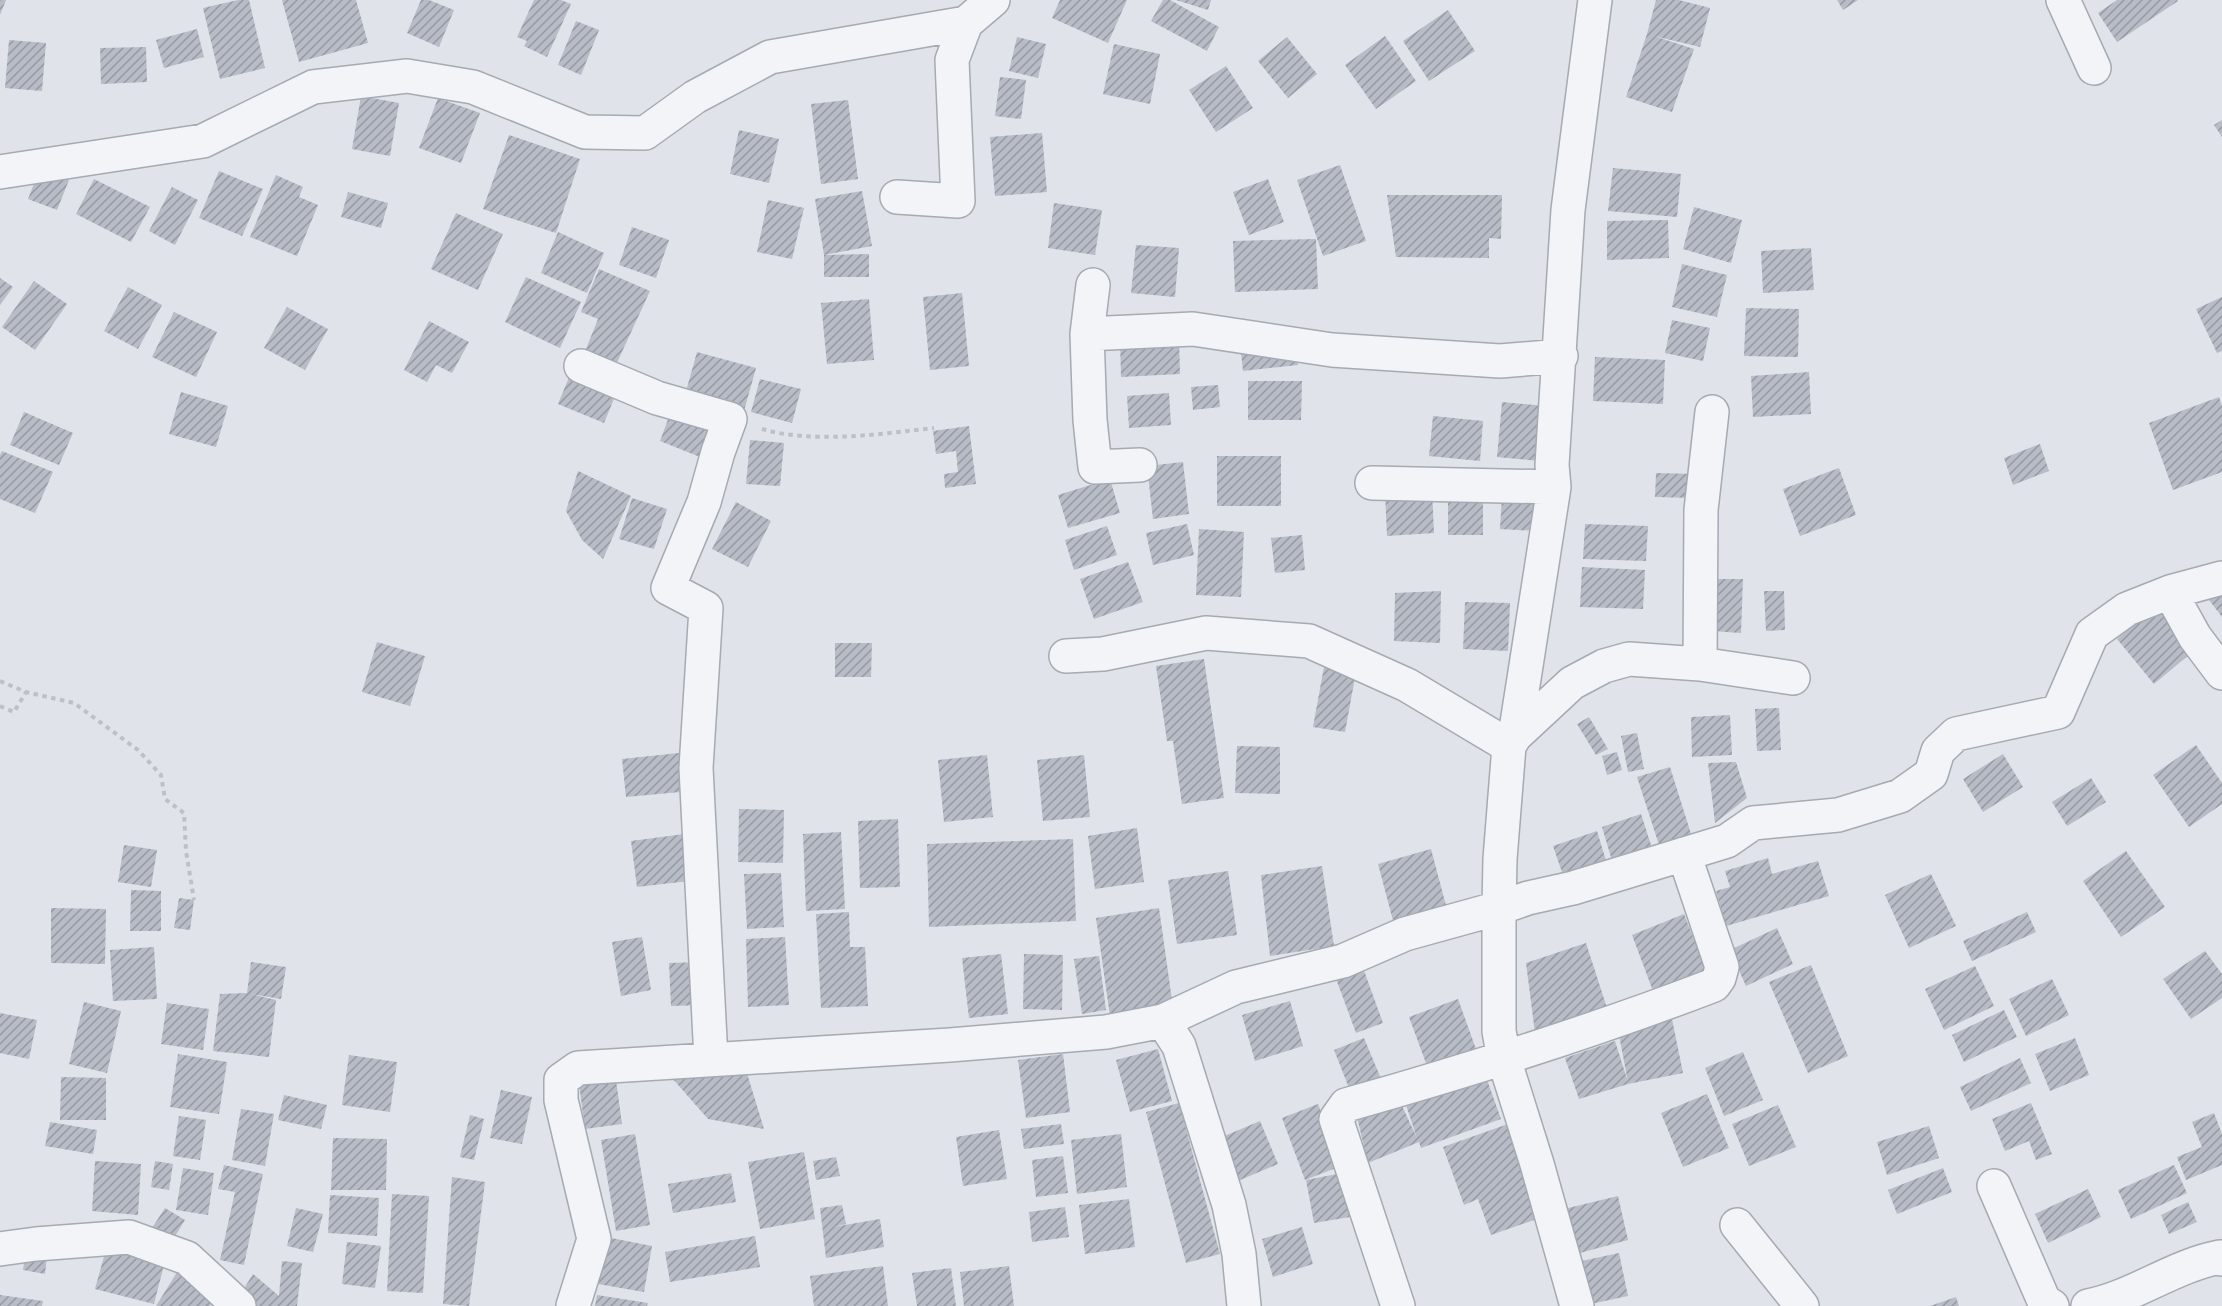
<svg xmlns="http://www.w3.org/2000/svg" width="2222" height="1306" viewBox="0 0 2222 1306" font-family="'Source Sans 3',sans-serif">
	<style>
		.building { fill: url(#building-hatch) }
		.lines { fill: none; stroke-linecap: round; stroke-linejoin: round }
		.street-casing { stroke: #a5aab3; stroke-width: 36 }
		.path { stroke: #bdc1c7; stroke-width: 4; stroke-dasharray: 4.5 4.5; stroke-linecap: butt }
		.street { stroke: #f2f4f7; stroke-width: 33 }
	</style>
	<defs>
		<pattern id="building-hatch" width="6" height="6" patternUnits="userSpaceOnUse" patternTransform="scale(1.5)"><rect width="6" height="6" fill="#b7bcc6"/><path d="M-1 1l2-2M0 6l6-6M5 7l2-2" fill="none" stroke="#9599a2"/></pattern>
	</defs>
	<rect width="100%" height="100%" fill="#e0e3e9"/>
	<path class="building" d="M0,0H6L0,15Z
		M238,0H249L265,68L220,79L203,8Z
		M282,0H356L368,43L299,62Z
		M421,0H429L454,10L439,47L407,33Z
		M534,0H561L571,4L547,57L524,46L527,41L517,37Z
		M1060,0H1127L1108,43L1052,18Z
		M1163,0H1170L1219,27L1207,51L1151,21Z
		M1176,0H1211L1208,10Z
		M1656,0H1679L1710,8L1700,47L1654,36L1694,49L1672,112L1626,97L1647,34Z
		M1837,0H1858L1843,10Z
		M2117,0H2177L2178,1L2117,42L2098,13Z
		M1448,10L1475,51L1429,81L1403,41Z
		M576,21L599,30L581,75L558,65Z
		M197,29L204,57L164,68L156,40Z
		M1385,36L1416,81L1376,109L1345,65Z
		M1017,37L1046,44L1038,78L1009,71Z
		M1287,37L1317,74L1288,98L1258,61Z
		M9,40L46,43L42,91L5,88Z
		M1114,44L1160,54L1150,104L1103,94Z
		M146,47L147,82L101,84L100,48Z
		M1226,66L1253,108L1216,132L1189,90Z
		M1000,77L1026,80L1021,119L995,116Z
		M361,96L399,103L390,156L352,149Z
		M438,98L480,113L461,163L419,148Z
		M848,100L858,179L821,184L811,104Z
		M2222,120V137L2214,125Z
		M739,130L779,139L769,183L730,174Z
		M1042,133L1047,192L995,196L990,137Z
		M509,135L580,159L556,233L483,209Z
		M1340,165L1366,241L1323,256L1297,180Z
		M40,168L69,180L57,210L28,199Z
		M1613,168L1681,174L1677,217L1608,211Z
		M219,171L263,189L242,236L199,218Z
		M276,175L303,187L299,197L318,205L297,256L250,237Z
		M94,179L150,207L131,242L76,214Z
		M1268,179L1284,222L1249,235L1233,192Z
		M172,187L198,200L175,245L149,231Z
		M862,191L872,246L824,255L869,254V277H824V255L815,199Z
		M348,192L388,203L381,228L341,217Z
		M1387,195H1502L1501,239L1489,238V258L1396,257Z
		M768,200L804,208L792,259L757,252Z
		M1054,203L1102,210L1095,255L1048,248Z
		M1694,207L1742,220L1731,263L1683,249Z
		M456,213L503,234L478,290L431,269Z
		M1668,220L1669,258L1607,260V221Z
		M632,227L669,240L656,278L619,265Z
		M558,232L604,253L587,293L541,273Z
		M1316,239L1318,289L1235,292L1233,241Z
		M1136,245L1179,248L1175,297L1131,293Z
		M1811,248L1814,290L1763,293L1761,251Z
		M1682,264L1727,275L1717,317L1672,307Z
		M599,269L650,291L615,367L584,354L598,319L581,312Z
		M526,277L581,302L560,348L505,322Z
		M0,278L13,287L0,305Z
		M34,281L67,304L35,350L2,327Z
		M128,287L162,305L138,349L104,331Z
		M962,293L969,366L930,370L923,297Z
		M2222,297V351L2217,353L2196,309Z
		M869,299L874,360L827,364L821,303Z
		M287,307L328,329L305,370L264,348Z
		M1746,308L1799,309L1798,357L1744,356Z
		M174,312L217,332L196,377L152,357Z
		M1672,320L1710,328L1703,361L1665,353Z
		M429,321L469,342L452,373L436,365L427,382L404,370Z
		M1179,338L1180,374L1121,377L1120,341Z
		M1297,346L1298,365L1243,371L1241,352Z
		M697,352L756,368L742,418L683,402Z
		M1595,357L1665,360L1663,404L1593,401Z
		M572,370L618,389L604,423L558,404Z
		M1809,372L1811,414L1753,417L1751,376Z
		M760,379L801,389L792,423L751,412Z
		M1248,381H1302L1301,420H1248Z
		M1218,385L1220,407L1193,410L1191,387Z
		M181,392L228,406L216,447L169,434Z
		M1169,393L1171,425L1129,428L1127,396Z
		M2219,397L2222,406V472L2173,490L2149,423Z
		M1502,402L1545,406L1540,461L1497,457Z
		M24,412L73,433L59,465L10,445Z
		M670,414L715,431L705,459L660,441Z
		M1433,416L1483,421L1480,461L1429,456Z
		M969,426L976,484L945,488L944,474L958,472L956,451L936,454L933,431Z
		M750,440L784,443L780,486L746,484Z
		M2040,444L2049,471L2013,485L2004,458Z
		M2,451L53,472L35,513L0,499V455Z
		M1217,456H1281V506H1217Z
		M1183,462L1189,514L1153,519L1147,466Z
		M1839,468L1856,515L1800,536L1783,489Z
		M578,471L631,496L603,559L582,540L566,511Z
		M1656,473L1696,474L1695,498L1655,497Z
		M1110,479L1120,513L1068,528L1058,495Z
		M1432,490L1434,533L1387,536L1385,492Z
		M1502,496L1539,498L1537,531L1500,529Z
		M632,498L667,509L654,549L619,539Z
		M736,502L771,521L748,567L712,549Z
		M1448,502L1483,503V535H1448Z
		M1187,524L1194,555L1153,565L1146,533Z
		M1585,524L1648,526L1646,561L1583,559Z
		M1107,526L1117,555L1074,570L1065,540Z
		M1199,529L1244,532L1241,597L1196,595Z
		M1302,535L1305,570L1275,573L1271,538Z
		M1128,562L1143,602L1094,619L1080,579Z
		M1582,567L1645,570L1643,609L1580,607Z
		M1714,579H1743L1741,633L1712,631Z
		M1441,591L1440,643L1394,641L1395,593Z
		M1764,591H1784L1785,630L1766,631Z
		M2222,594V617L2209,600Z
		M1465,602L1510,603L1508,651L1463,649Z
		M2159,604L2196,649L2154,684L2117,639Z
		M377,642L425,656L410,706L362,692Z
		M835,643H872L871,677H835Z
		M1204,659L1224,798L1182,804L1173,741H1167L1156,666Z
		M1324,667L1356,672L1345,732L1313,727Z
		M1779,708L1781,750L1757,751L1755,709Z
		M1730,715L1732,755L1692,757L1691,717Z
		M1589,717L1608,749L1596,755L1577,724Z
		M1637,733L1644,769L1628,772L1621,736Z
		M2196,745L2222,783V804L2189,827L2153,775Z
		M1237,746L1280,747V794L1235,793Z
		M688,752L691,791L626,797L622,759Z
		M1617,752L1622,770L1607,775L1602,756Z
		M2003,754L2023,787L1983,812L1963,779Z
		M987,755L993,817L944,822L938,760Z
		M1084,755L1090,817L1043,821L1037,760Z
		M1736,762L1747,798L1715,823L1708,763Z
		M1670,767L1692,837L1660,848L1637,777Z
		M2091,778L2106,802L2067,826L2052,802Z
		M739,809L784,810L783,863L738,862Z
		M1641,814L1653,851L1613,864L1602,827Z
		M898,819L900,887L860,888L858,821Z
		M1137,828L1144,882L1095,889L1088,836Z
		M1597,831L1608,867L1565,881L1553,846Z
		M841,832L845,909L806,911L803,834Z
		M692,833L698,880L637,887L631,841Z
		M1073,839L1076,921L929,927L927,844Z
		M124,845L157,850L151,887L118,882Z
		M1431,849L1448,913L1395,928L1378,864Z
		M2126,851L2165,907L2121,937L2083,881Z
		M1768,858L1772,874L1818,861L1829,896L1726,926L1716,891L1730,887L1725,871Z
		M1322,866L1334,946L1270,956L1261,875Z
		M1228,871L1237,935L1177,944L1168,880Z
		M781,873L784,927L747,929L744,874Z
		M1931,874L1956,926L1909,948L1885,895Z
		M131,890L161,891V931H130Z
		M179,898L194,900L190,930L174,928Z
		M51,908L106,909L105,964L51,963Z
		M1159,908L1173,1007L1110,1016L1096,918Z
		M849,912L850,947H865L868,1006L821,1008L816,914Z
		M2027,912L2036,932L1972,961L1963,941Z
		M1684,914L1706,970L1653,991L1632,935Z
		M1777,928L1793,964L1746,986L1730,950Z
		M642,937L651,990L621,996L612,942Z
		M785,937L789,1005L748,1007L746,939Z
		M1586,943L1607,1008L1535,1033L1526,963Z
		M154,947L157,999L113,1001L110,950Z
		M2205,951L2222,974V998L2191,1019L2163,979Z
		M1001,954L1008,1014L969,1018L962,958Z
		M1024,954L1063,955L1062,1010L1023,1009Z
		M1099,956L1106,1010L1082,1014L1074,959Z
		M251,962L286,967L281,999L251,994L276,1000L269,1057L213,1051L220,994L247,993Z
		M701,962L703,1005L671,1006L669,963Z
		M1362,965L1383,1023L1356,1033L1335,976Z
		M1811,965L1848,1056L1808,1073L1769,982Z
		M1975,966L1994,1006L1944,1030L1925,989Z
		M2052,979L2069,1015L2026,1036L2009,999Z
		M1458,999L1476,1049L1427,1066L1409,1017Z
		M1290,1001L1303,1046L1255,1061L1242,1015Z
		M84,1002L121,1011L107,1073L69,1064Z
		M167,1003L209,1009L203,1050L161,1044Z
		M2004,1010L2017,1037L1964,1062L1952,1035Z
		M0,1013L37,1020L29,1059L0,1053Z
		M1672,1019L1683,1073L1628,1084L1579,1099L1565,1058L1615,1041L1628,1082L1618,1030Z
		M1364,1038L1382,1081L1351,1093L1334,1050Z
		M2075,1038L2089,1075L2050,1091L2035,1054Z
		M1158,1049L1172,1101L1130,1112L1116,1060Z
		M1743,1052L1763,1100L1724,1116L1705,1068Z
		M178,1054L227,1062L219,1114L170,1107Z
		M1063,1054L1070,1112L1026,1118L1018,1060Z
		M349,1055L397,1062L390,1112L342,1105Z
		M2020,1058L2031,1083L1971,1111L1960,1087Z
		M746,1070L764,1129L708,1119L672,1078Z
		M61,1077L106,1078V1120H60Z
		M1486,1077L1501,1119L1421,1148L1419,1142L1368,1163L1356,1113L1397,1095L1417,1138L1406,1105Z
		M616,1080L622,1124L585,1129L579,1084Z
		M501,1090L532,1097L522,1144L490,1138Z
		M1707,1094L1729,1148L1683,1167L1661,1113Z
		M284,1095L327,1105L321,1129L278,1120Z
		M1179,1103L1220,1254L1186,1263L1146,1112Z
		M2031,1103L2052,1154L2036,1160L2029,1141L2005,1151L1992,1119Z
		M1318,1104L1341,1166L1305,1180L1282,1118Z
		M1778,1105L1796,1147L1749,1166L1732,1124Z
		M241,1109L274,1114L265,1166L232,1160Z
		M2214,1113L2222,1134V1165L2186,1180L2177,1157L2202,1147L2192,1122Z
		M470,1115L484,1119L474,1160L460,1157Z
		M179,1116L206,1120L200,1160L173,1156Z
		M1260,1121L1278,1164L1233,1183L1215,1140Z
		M50,1122L97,1130L93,1154L45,1146Z
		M1061,1124L1064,1144L1024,1149L1021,1129Z
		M1508,1124L1540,1218L1491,1235L1478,1199L1464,1205L1443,1147Z
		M1929,1126L1939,1158L1887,1175L1877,1142Z
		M999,1130L1007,1179L963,1186L956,1137Z
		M635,1134L650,1225L616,1231L601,1140Z
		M1121,1134L1127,1187L1077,1194L1071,1140Z
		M333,1138L387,1139L386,1190H331Z
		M804,1152L815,1219L760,1229L748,1162Z
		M1063,1156L1068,1193L1036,1197L1032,1160Z
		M836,1157L840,1176L816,1180L813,1161Z
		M95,1161L141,1164L138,1215L92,1211Z
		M155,1161L173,1164L169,1190L151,1187Z
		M224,1165L263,1174L244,1265L220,1260L235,1192L218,1189Z
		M2174,1165L2187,1193L2131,1219L2118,1190Z
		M183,1168L214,1173L208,1215L176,1210Z
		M1943,1168L1952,1192L1897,1214L1888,1190Z
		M731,1173L736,1202L673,1213L668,1184Z
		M1342,1173L1350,1217L1314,1223L1306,1180Z
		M452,1177L485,1182L469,1306L443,1304Z
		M2088,1189L2101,1217L2048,1243L2035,1214Z
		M392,1194L429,1196L423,1293L387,1291Z
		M330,1195L379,1198L377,1236L328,1233Z
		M1618,1196L1628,1240L1576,1254L1564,1209Z
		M1129,1199L1135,1247L1085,1254L1079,1205Z
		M2188,1202L2197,1222L2169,1234L2161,1215Z
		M842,1205L846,1224L833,1227L880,1219L884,1247L826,1258L820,1208Z
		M1065,1207L1069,1237L1032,1242L1029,1212Z
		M165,1208L185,1220L172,1241L152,1228Z
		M296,1208L323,1214L313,1252L287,1246Z
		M1302,1227L1313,1264L1273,1277L1262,1239Z
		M755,1236L760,1267L670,1282L665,1252Z
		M606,1237L652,1246L644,1292L598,1284Z
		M108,1242L166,1257L154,1304L95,1289Z
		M347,1242L381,1246L375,1288L342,1284Z
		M26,1251L47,1255L45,1274L23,1270Z
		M1619,1253L1628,1296L1586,1305L1577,1262Z
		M282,1261L302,1263L297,1306H253L240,1295L253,1274L279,1296Z
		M883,1266L888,1306H814L810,1276Z
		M1009,1266L1014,1306H964L960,1272Z
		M951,1268L956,1306H917L912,1273Z
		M179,1269L218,1293L210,1306H156Z
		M0,1295L43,1301L42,1306H0Z
		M597,1295L648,1303L647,1306H595Z
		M1956,1297L1959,1306H1930Z"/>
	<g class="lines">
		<g class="street-casing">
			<path id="street" d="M1595,0L1568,210L1552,465L1554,487L1515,736L1509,746L1500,859L1499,908L1528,898L1573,888L1727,841L1753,823L1838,815L1900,796L1931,774L1938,751L1956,734L2058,712L2092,634L2127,609L2170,592L2195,637L2222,673
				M2063,0L2094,68
				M0,172L203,141L313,87L407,76L473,87L585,132L645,133L695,97L770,57L966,23L993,0
				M897,197L958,201L952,60L966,23
				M1087,334L1093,285
				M581,366L657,398L730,419L718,452L704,502L668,588L706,608L696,768L711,1059
				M1140,465L1095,467L1090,420L1087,334L1193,329L1332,350L1500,361L1561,356
				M1372,483L1554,487
				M2170,592L2222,578
				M1066,656L1103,654L1206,633L1309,641L1407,685L1509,746
				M1700,664L1793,678
				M1515,736L1572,683L1604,666L1629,659L1700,664L1701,510L1712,412
				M1163,1021L1179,1046L1229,1205L1239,1254L1244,1306
				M1994,1186L2044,1301L2052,1306
				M1737,1225L1802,1306
				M0,1249L36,1244L129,1237L187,1258L239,1306
				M573,1306L594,1239L561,1100V1080L578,1068L950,1045L1106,1032L1163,1021L1236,987L1343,961L1405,934L1499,908V1031L1504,1059L1537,1164L1577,1306
				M1398,1306L1336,1119L1346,1105C1470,1070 1594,1031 1714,985L1719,978L1722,967L1684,854
				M2088,1306C2134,1297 2173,1266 2220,1257L2222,1259"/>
		</g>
		<path class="path" d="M762,429C813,444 881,434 934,428
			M0,681L26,692L74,703L138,750L161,775L165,799L184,813L186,851L194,900
			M0,706L14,712L26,692"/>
		<use href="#street" class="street"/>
	</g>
</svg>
